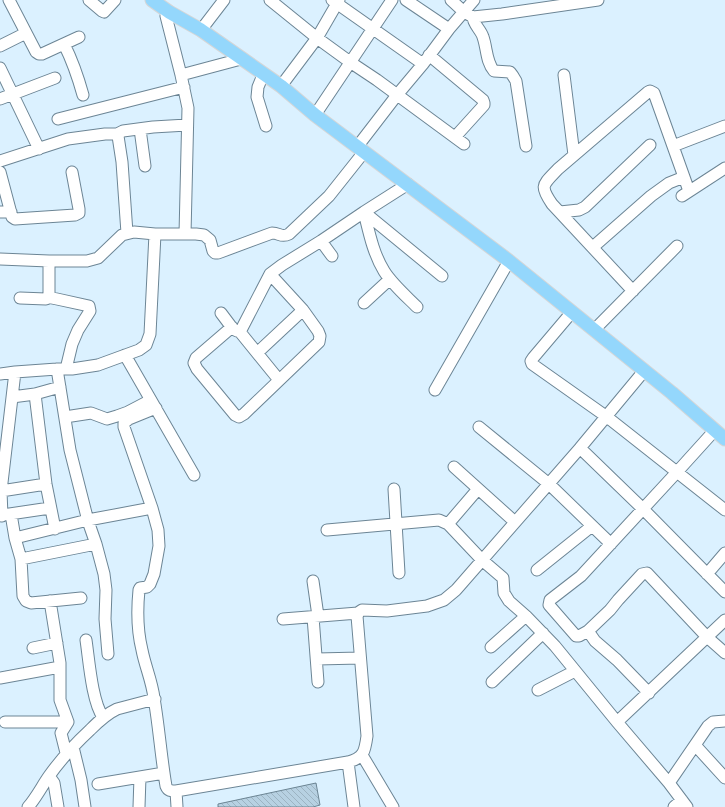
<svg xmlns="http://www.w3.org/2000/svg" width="725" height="807" viewBox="0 0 725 807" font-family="'Roboto Serif',serif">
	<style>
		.building { fill: url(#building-back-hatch); stroke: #6b8493 }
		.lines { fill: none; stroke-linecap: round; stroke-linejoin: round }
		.minor-casing { stroke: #6c8595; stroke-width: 13 }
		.major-casing { stroke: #d5d6d7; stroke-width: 15 }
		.minor { stroke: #fff; stroke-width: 11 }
		.major { stroke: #94d7fc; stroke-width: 13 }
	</style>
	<defs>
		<pattern id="building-back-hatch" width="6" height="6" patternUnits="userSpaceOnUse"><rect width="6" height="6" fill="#b7d1e2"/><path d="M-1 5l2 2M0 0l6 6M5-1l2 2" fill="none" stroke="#9cb3c2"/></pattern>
	</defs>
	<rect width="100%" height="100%" fill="#dbf1ff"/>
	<path class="building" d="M316,783L320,805L313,807H218V804Z"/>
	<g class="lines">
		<g class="minor-casing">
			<path id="minor" d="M9,0L36,52L39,54H42L79,37
				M89,0L102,11L104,12L115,0
				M270,0L317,38L350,62L377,80L464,144
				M332,0L423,64
				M406,0L449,29
				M451,0L464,12L473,17L502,14L598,0
				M169,12L166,16L167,20L181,75L188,108L185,234
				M473,17C473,24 481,30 483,37C487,48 486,62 494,71L510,72L513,76L516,81L526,146
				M201,30L224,0
				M64,44C72,60 78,77 83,95
				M0,46L26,33
				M429,55L483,100L484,103V105L455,137
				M0,68L39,149
				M181,75L241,59
				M263,75L258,87L257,97L266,126
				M564,75L574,155
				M281,86L317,38L339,0
				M0,99L55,78
				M315,115L392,0
				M58,119L184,87
				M140,129L145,166
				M117,134L123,131L153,127L187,125
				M673,146L725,126
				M357,147L397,95L423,64L449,29L474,0
				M0,161L68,139L105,134H117L118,136L122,162L127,233
				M0,172L12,217L15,219L75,215L79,213V209L72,172
				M682,196L725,168
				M0,212H11
				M560,212L579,210L585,207L650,145
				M321,241L332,256
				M593,247L651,196L669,183L684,177
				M0,259L49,261H87L98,258L122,235L134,232L155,234H196L204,235L210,240L213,251L215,253H218L272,233C280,233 281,238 289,234L329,196L364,152
				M49,261V295L52,298L57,299L89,306L90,311L78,330L72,344L66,369
				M633,291L552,204C539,185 543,185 558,169L648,92L650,91L654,93L689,191
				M20,298L46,299L51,297
				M364,303L390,279
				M417,307C406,296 392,284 384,271C373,253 369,232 364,212L442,276
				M572,312L533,358L531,361L532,364L607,417L725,510
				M221,313L233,329L237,331
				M232,327L196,358L194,363L197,369L235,415L239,417L244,414L319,342L320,336L318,331L303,310L270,274
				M594,330L677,246
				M257,353L303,310
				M125,355L194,475
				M57,369L70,450L88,521L96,544L104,574L106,590L105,619L108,654
				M0,374L15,372L57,369H72L98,365L139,350L146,345L150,334L155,234
				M279,380L240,332L270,274L282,265L321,241L364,212L408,184
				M435,390L509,261
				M35,394L46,484L55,529
				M12,397L35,394L60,387
				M156,408L129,419L124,423V427L152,508L158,530L159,546L154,574L150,584L147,587L140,588L139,590C137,610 137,630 142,650C145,666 152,681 154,698C159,727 161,757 166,786C168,791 171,791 176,791
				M65,417L91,413L107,419L117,416L128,412L151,400
				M479,427L549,484L611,544
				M715,430L677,472L581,576L550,600L549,605L576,636H579L588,631L610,610L618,600L642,574L647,573L707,637L725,653
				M580,448L643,509L725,592
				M454,467L515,522
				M394,489L399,573
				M1,491L46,484
				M11,514L15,538L21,559L23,596L26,601L31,603L81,598
				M3,515L50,508
				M2,516L1,491L15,372
				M448,524L478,489
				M327,530L439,520L448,524L482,560L503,578L504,593L509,601L526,616L555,646L617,722L669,783
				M15,538L88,520L152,508
				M21,559L96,544
				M537,570L592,526
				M707,574L725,553
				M313,581L318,616
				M50,601L60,663V700L68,722L61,733L66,753
				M313,617L318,682
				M283,619L358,613
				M588,631L595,641L617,660L649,693
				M86,640C89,660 92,702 103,717
				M491,647L526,616
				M33,648L57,643
				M317,659L360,658
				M0,678L60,667
				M492,682L543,633
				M538,690L575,671
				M5,722H68
				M617,722L725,620
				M695,745L725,778
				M73,747L81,780L85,807
				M362,755L393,807
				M348,762L354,807
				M49,776L54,783L58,807
				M98,784L164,773
				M28,807C36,798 42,786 49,776C61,759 75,744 90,730C98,722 106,714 117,709L155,699
				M139,807L140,777
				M177,807L176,791L348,762C364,758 365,751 367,736L357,616L359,612L362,610L387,611L427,606L444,600L456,590L580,448L644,371
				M674,807L682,800
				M687,807L669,783L708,726L713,722L725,721"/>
		</g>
		<g class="major-casing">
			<path id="major" d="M152,0L169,12L201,30L281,86L315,115L509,261L672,393L725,439"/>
		</g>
		<use href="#minor" class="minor"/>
		<use href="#major" class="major"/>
	</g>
</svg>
